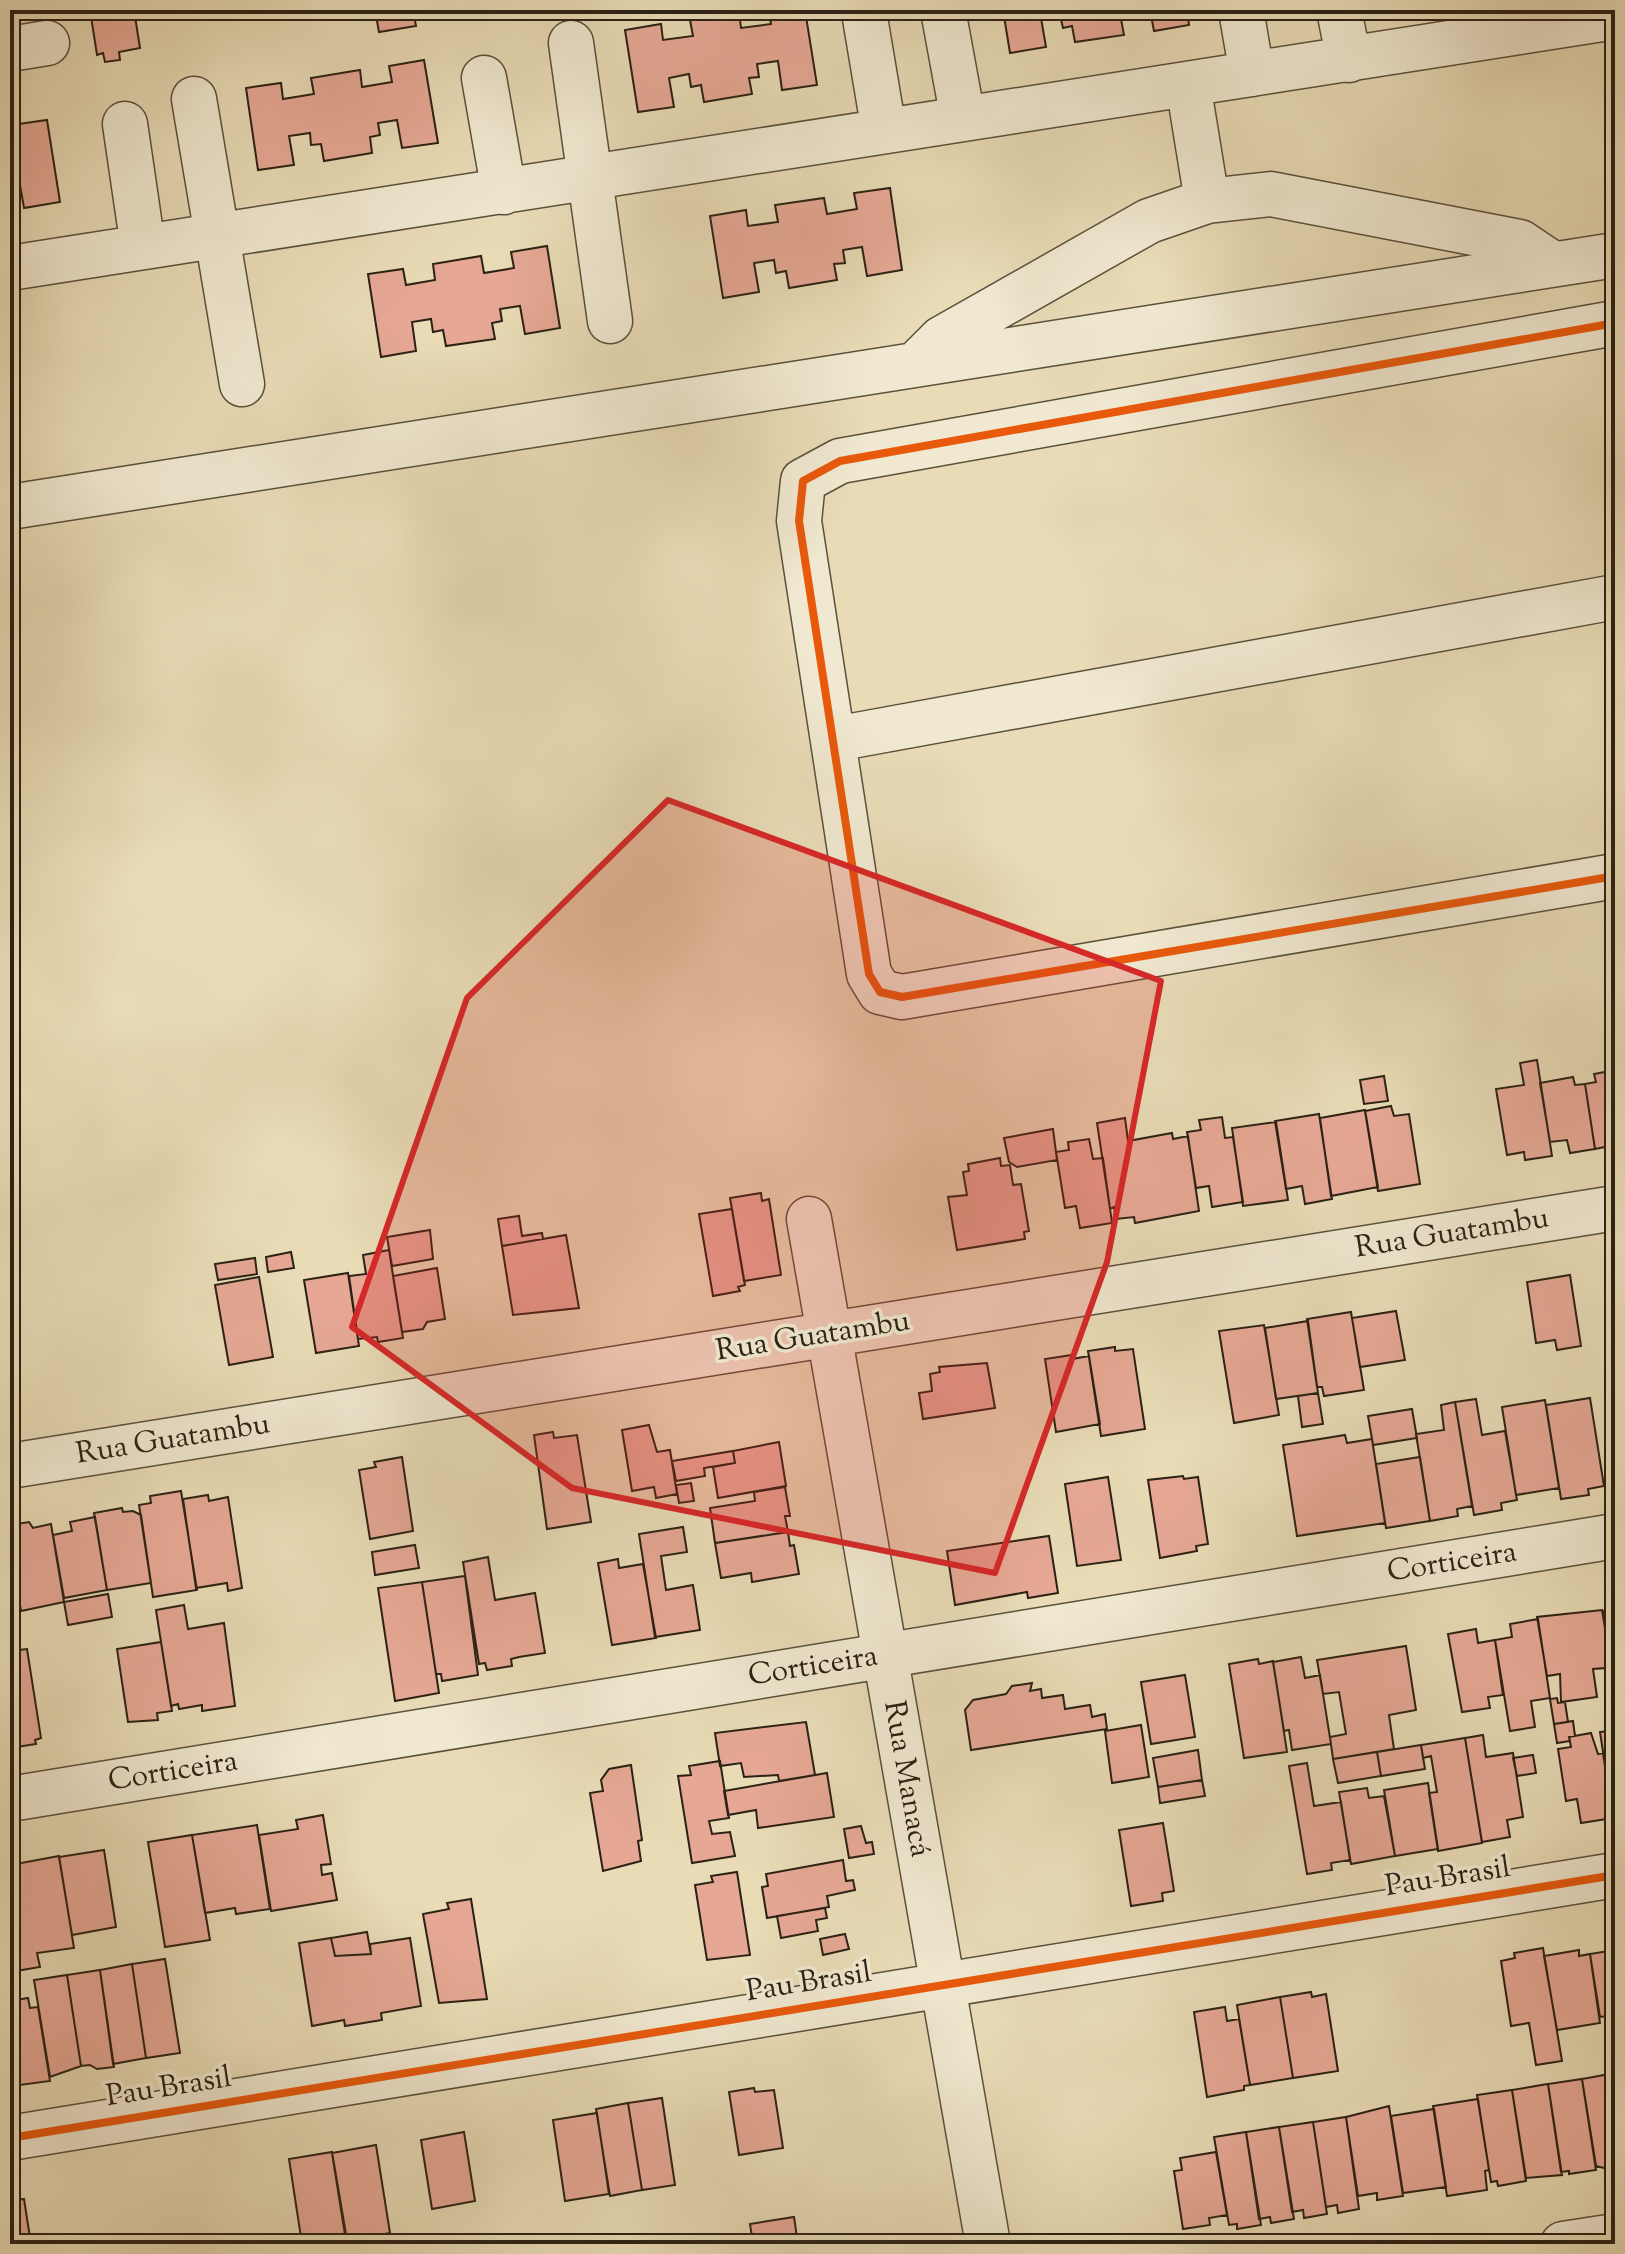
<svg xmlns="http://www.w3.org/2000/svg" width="1625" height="2254" viewBox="0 0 1625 2254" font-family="'Sorts Mill Goudy',serif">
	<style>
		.building { fill: #e6a895; stroke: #2b2114; stroke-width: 2 }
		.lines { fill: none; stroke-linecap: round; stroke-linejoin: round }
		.minor-casing { stroke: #5a503c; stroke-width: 47 }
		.minor { stroke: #f0e8d0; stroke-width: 44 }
		.cycleway-casing { stroke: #f0e8d0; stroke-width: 13 }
		.cycleway { stroke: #e8590c; stroke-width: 8 }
		.marked { fill: #d62828; fill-opacity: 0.2; stroke: #d62828; stroke-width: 6; stroke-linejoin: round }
		.labels { text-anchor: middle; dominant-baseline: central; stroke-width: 7; stroke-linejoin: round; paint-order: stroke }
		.street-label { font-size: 30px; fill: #2b2114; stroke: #f0e8d0 }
	</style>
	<rect width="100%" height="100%" fill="#e8dbb6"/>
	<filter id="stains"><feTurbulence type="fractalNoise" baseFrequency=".0025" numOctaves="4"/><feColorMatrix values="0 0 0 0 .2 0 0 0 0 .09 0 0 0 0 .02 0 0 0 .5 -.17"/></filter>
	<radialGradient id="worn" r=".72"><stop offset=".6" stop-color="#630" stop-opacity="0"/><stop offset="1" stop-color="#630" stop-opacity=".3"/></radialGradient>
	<path class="building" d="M90,10H134L140,48L119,52L120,60L105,62L103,53L97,55Z
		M375,10H413L416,26L379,32Z
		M445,10H461V17L446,19Z
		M769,10H805L817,85L782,90L778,61L757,64L759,77L749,78L752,94L704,102L701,85L691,87L689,74L669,78L674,107L638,112L625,30L661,24L663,40L693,36L690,20L739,12L741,28L771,24Z
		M1003,10H1130L1131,17L1121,19L1124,35L1075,42L1072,26L1063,28L1060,15L1041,18L1046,47L1010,53Z
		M1150,10H1187L1189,25L1154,31Z
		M424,60L438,143L402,148L397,120L378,123L380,135L370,137L372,153L324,161L321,144L311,145L310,133L289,136L294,165L258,170L246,88L281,83L283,99L314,94L311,78L360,70L362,87L392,82L389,66Z
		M47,120L60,202L24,208L19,179L10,180V142H14L11,125Z
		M890,188L902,270L867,276L862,247L843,250L845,263L834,264L837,280L789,288L786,271L776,273L774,260L754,263L759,292L723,298L710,216L746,210L748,226L778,222L775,205L824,198L827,214L857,209L854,193Z
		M547,246L560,328L525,334L520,306L500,309L502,321L492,323L495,339L446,346L443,330L433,332L431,319L412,322L416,351L381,357L368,274L403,269L406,285L435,280L433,264L481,256L484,273L514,268L511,252Z
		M1537,1060L1552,1156L1525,1160L1524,1152L1507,1155L1496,1089L1524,1085L1520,1063Z
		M1615,1070V1145L1595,1149L1585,1084L1596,1082L1594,1074Z
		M1384,1076L1388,1101L1364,1104L1360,1080Z
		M1573,1077L1575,1085L1585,1084L1595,1149L1570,1153L1567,1140L1550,1142L1540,1083Z
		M1391,1106L1394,1116L1409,1114L1420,1184L1378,1191L1365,1111Z
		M1365,1110L1378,1187L1331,1196L1320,1118Z
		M1319,1114L1332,1199L1305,1204L1302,1186L1286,1189L1275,1121Z
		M1222,1117L1225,1138L1233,1137L1243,1202L1212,1207L1209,1186L1196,1188L1187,1132L1201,1130L1199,1120Z
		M1125,1118L1128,1141L1172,1133L1173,1139L1188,1136L1199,1211L1135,1223L1134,1217L1116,1219L1114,1207L1110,1209L1097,1123Z
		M1276,1122L1288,1200L1243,1206L1232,1128Z
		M1053,1129L1057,1160L1017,1167L1009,1162L1004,1138Z
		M1089,1139L1093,1159L1103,1158L1112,1223L1080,1228L1076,1206L1065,1208L1056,1152L1069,1150L1068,1142Z
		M1000,1158L1001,1166L1010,1165L1013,1185L1021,1184L1029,1231L1024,1232L1025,1239L957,1250L948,1197L967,1195L963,1172L969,1171L968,1164Z
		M761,1193L762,1201L769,1199L781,1275L744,1281L730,1198Z
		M732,1209L745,1285L738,1287L740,1291L713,1296L699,1214Z
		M519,1216L522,1236L542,1233L543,1239L502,1246L498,1219Z
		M430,1230L433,1259L392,1266L387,1237Z
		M566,1235L579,1308L513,1315L502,1246Z
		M389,1250L403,1338L378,1342L377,1337L358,1339L349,1276L366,1274L363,1255Z
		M291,1252L294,1268L268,1272L266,1257Z
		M255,1258L257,1274L218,1280L215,1264Z
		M437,1268L445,1319L427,1322L423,1329L402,1332L393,1276Z
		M348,1273L359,1346L316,1353L304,1280Z
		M1570,1275L1581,1346L1557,1350L1555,1340L1536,1343L1527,1282Z
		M259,1277L273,1357L229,1365L215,1285Z
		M1396,1311L1405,1360L1360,1367L1352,1318Z
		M1351,1312L1364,1390L1324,1396L1322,1387H1317L1307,1319Z
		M1308,1321L1318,1393L1276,1399L1265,1328Z
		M1264,1325L1279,1415L1234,1423L1219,1331Z
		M1115,1347V1351L1133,1349L1145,1429L1101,1436L1088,1351Z
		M1072,1355V1359L1089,1356L1100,1424L1056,1432L1045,1359Z
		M987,1363L995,1408L923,1419L919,1393L932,1391L930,1374L940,1372L939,1367Z
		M1318,1393L1323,1424L1302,1427L1298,1396Z
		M1590,1398L1604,1486L1588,1489L1589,1495L1561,1499L1546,1405Z
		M1476,1399L1482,1435L1505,1431L1517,1500L1501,1503L1502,1510L1474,1515L1455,1402Z
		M1545,1400L1559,1488L1516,1495L1502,1407Z
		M1455,1402L1472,1506L1457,1509L1458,1516L1430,1521L1416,1434L1444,1430L1441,1405Z
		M1412,1409L1417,1438L1373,1445L1368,1416Z
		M649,1425L657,1452L670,1450L677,1494L656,1498L654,1487L632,1491L622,1430Z
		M553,1432L554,1438L577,1435L591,1522L547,1529L534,1435Z
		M1345,1435L1347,1443L1372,1439L1385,1523L1297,1536L1283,1445Z
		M779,1442L786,1486L718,1498L713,1467L735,1463L733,1451Z
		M733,1451L735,1463L704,1468L705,1476L676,1481L672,1461Z
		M402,1457L413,1531L370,1539L359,1470L376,1467L374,1462Z
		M1420,1457L1430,1521L1386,1528L1376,1464Z
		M1183,1476L1184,1479L1198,1477L1208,1544L1196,1546L1197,1551L1160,1558L1148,1480Z
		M1108,1477L1121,1560L1077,1566L1065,1484Z
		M691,1483L694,1501L679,1503L676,1485Z
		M785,1487L790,1516H785L788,1532L715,1543L710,1508L755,1501L754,1492Z
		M181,1491L197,1590L153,1597L139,1505L151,1503L150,1496Z
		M208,1495L209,1501L228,1497L242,1588L228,1591L227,1583L196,1588L183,1499Z
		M122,1508L123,1512L133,1511L141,1515L151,1583L107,1590L94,1513Z
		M95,1517L107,1590L64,1598L53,1535L72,1531L70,1522Z
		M29,1522L33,1528L51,1524L64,1602L21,1611L10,1548V1525Z
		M683,1527L687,1552L661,1556L666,1590L693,1585L700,1630L655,1637L639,1534Z
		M788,1532L790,1546L794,1545L799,1574L752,1582L751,1573L721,1578L715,1543Z
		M1049,1536L1058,1593L1028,1598L1027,1592L955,1605L947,1551Z
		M415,1545L419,1568L375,1575L372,1552Z
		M488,1557L495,1600L535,1593L545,1653L519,1657L511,1659L512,1666L487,1670L485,1663L479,1664L463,1562Z
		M618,1559L619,1568L643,1564L656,1638L612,1645L598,1563Z
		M465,1576L478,1675L442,1681L441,1674H436L422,1582Z
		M422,1582L439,1693L395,1701L378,1588Z
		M108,1594L112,1617L68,1625L64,1602Z
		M184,1605L188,1629L224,1623L235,1706L202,1711V1705L179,1709L178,1704L171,1706L156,1610Z
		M1602,1610L1610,1658L1605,1659L1606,1668L1593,1669L1597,1697L1561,1702L1560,1674L1547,1676L1537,1617Z
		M1615,1610V1676H1613L1603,1611Z
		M1538,1619L1550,1698L1531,1701L1535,1727L1510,1731L1495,1640L1512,1637L1510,1624Z
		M1476,1629L1478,1643L1495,1640L1503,1695L1488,1697L1490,1708L1462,1712L1448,1634Z
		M161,1642L172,1711L157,1713L158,1720L128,1722L117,1649Z
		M1406,1646L1416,1710L1389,1715L1394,1749L1333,1759L1330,1737L1346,1734L1339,1692L1323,1694L1317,1660Z
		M27,1649L41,1738L35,1740L36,1744L10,1748V1651Z
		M1301,1657L1305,1678L1320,1675L1331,1744L1292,1750L1289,1730L1284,1731L1273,1662Z
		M1258,1659L1259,1664L1273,1661L1287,1752L1244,1758L1229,1664Z
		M1185,1675L1195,1737L1151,1744L1141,1682Z
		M1032,1683L1030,1691L1041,1689L1042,1698L1063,1695L1065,1709L1090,1705L1092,1717L1105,1714L1107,1729L971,1750L965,1710L973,1700L1006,1694L1012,1686Z
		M1557,1698L1558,1703L1565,1702L1568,1722L1554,1724L1550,1699Z
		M1573,1721L1575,1736L1569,1737L1570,1741L1557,1743L1554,1724Z
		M806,1722L815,1775L779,1781L778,1775L744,1777L741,1763L720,1766L715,1733Z
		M1141,1725L1149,1777L1112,1783L1105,1731Z
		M1615,1730V1818H1613L1600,1732Z
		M1591,1733L1598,1754L1603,1753L1613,1818L1581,1823L1577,1799L1566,1801L1558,1749L1571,1747L1569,1737Z
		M1483,1735L1486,1757L1513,1753L1523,1817L1507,1820L1510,1837L1482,1842L1465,1738Z
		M1465,1738L1482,1843L1438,1851L1429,1793L1437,1792L1431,1756L1423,1758L1421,1745Z
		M1421,1745L1425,1769L1381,1776L1377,1752Z
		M1198,1750L1202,1780L1158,1787L1153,1758Z
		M1377,1752L1381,1776L1338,1783L1333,1759Z
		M1533,1755L1536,1773L1517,1776L1513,1758Z
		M720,1761L729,1818L709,1821L712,1834L730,1832L735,1856L692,1863L678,1776L691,1775L689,1766Z
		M1307,1763L1314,1806L1341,1802L1350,1860L1331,1863L1332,1870L1307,1874L1289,1766Z
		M631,1765L642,1840L638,1841L641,1861L603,1871L590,1793L603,1791L601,1780L609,1769Z
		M827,1773L834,1817L758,1828L756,1810L728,1815L724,1791Z
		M1202,1780L1205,1796L1160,1803L1158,1787Z
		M1428,1783L1438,1849L1395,1856L1384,1790Z
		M1367,1788L1369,1798L1384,1796L1395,1856L1351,1864L1339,1792Z
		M323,1815L331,1864L321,1865L322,1875L332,1873L337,1900L271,1911L259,1835L298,1829L296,1820Z
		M1163,1823L1174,1891L1162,1893L1163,1901L1131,1906L1119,1830Z
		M257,1825L270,1909L236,1914L235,1908L205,1913L192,1835Z
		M861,1826L866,1843L872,1842L874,1854L849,1858L844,1829Z
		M192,1835L210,1940L165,1947L148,1842Z
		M104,1850L116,1927L72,1935L59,1857Z
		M59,1856L74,1948L37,1953L40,1967L10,1972V1937L16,1936L15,1926H10V1865Z
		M843,1860L846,1881L853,1880L855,1890L827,1896L829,1907L767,1918L762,1887L768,1886L766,1874Z
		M737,1872L750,1955L707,1960L695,1885L713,1882L711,1876Z
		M471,1899L487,1999L439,2003L423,1914L449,1909L447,1903Z
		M825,1908L827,1918L816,1920L818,1931L781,1938L777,1916Z
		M367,1932L371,1954L335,1956L331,1938Z
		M845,1934L849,1949L823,1955L820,1939Z
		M331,1938L335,1956L371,1954L370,1944L410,1938L421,2006L381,2013L382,2020L345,2026L344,2020L312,2026L299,1943Z
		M1543,1948L1562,2061L1536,2065L1529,2023L1511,2026L1501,1961L1515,1958L1514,1953Z
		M1579,1950V1956L1590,1954L1600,2023L1557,2030L1544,1956Z
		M1615,1950V2038H1612L1608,2016L1600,2017L1590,1954Z
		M165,1959L180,2053L146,2058L132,1964Z
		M132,1964L146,2058L113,2064L100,1970Z
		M100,1970L114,2067L97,2069L90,2065L81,2066L67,1975Z
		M67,1975L81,2066L50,2077L34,1980Z
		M1311,1992L1312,1997L1326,1994L1338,2071L1293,2078L1280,1997Z
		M1280,1997L1293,2078L1250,2085L1237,2005Z
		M28,1998L30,2008L38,2007L50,2081L20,2085L19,2077L10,2079V2001Z
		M1225,2007L1227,2021L1239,2019L1250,2085L1244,2086V2090L1207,2097L1194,2012Z
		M1615,2073V2166L1604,2168L1596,2166L1582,2079Z
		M1582,2079L1596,2170L1569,2174V2171L1561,2172L1548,2084Z
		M1548,2084L1562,2175L1526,2178L1512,2090Z
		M754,2088L755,2092L774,2090L783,2148L739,2155L729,2092Z
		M1512,2090L1526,2181L1498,2186L1497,2181L1491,2182L1477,2095Z
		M662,2098L675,2185L642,2190L628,2103Z
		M1478,2099L1489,2170L1485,2171L1487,2190L1447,2196L1433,2106Z
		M628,2103L642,2190L610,2196L596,2109Z
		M1389,2106L1403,2196L1377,2200V2193L1358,2196L1346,2117Z
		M1434,2109L1446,2187L1403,2193L1391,2116Z
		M597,2113L609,2194L565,2201L553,2120Z
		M1346,2117L1359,2209L1338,2213L1337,2205L1326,2207L1313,2122Z
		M1313,2122L1327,2214L1304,2218L1303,2210L1292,2212L1279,2127Z
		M1279,2127L1294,2219L1271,2223L1270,2217L1259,2219L1246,2132Z
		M464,2132L475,2201L432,2209L421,2140Z
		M1246,2132L1261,2225L1237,2229V2224L1229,2225L1214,2137Z
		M376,2145L390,2233L346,2241L332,2153Z
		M332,2152L347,2240L302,2244L289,2159Z
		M1216,2152L1227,2215L1209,2218L1210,2225L1183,2229L1174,2171L1182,2170L1180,2158Z
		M24,2199L31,2244H10V2201Z
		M794,2217L798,2244H753L750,2224Z"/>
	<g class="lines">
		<g class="minor-casing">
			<path id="minor" d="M943,10L963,119
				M1241,10L1252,74
				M1339,10L1349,60
				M864,12L884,131
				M571,43L610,321
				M10,49L47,43
				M484,78L504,192
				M1188,84L1207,201
				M194,99L242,384
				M125,124L143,247
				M10,268L1615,17
				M1615,323L840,461L803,481L799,521L869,974L880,992L902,997L1615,876
				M916,364L941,339L1149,221L1207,201L1271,194L1520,242L1553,264
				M10,507L1615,255
				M835,739L1615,597
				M809,1219L988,2244
				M10,1466L1615,1208
				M10,1799L1615,1536
				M10,2138L1615,1875
				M1563,2244L1615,2236"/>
		</g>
		<use href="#minor" class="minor"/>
		<g class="cycleway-casing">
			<path id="cycleway" d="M1615,323L840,461L803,481L799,521L869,974L880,992L902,997L1615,876
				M10,2138L1615,1875"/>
		</g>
		<use href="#cycleway" class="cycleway"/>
	</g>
	<path class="marked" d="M668,800L1161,981L1107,1262L995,1573L572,1488L352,1327L467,998Z"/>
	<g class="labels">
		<g class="street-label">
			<text transform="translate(1452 1234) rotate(-9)">Rua Guatambu</text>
			<text transform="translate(813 1337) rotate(-9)">Rua Guatambu</text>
			<text transform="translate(173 1440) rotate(-9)">Rua Guatambu</text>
			<text transform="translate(1452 1563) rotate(-9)">Corticeira</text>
			<text transform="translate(813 1667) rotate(-9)">Corticeira</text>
			<text transform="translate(173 1772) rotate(-9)">Corticeira</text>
			<text transform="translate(906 1779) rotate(80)">Rua Manacá</text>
			<text transform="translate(1448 1878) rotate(-9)">Pau Brasil</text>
			<text transform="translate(809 1983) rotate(-9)">Pau Brasil</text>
			<text transform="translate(169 2088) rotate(-9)">Pau Brasil</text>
		</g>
	</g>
	<rect width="1625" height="2254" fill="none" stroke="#e8dbb6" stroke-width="40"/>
	<rect x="12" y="12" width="1601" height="2230" fill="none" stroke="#2b2114" stroke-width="4"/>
	<rect x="20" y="20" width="1585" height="2214" fill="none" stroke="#2b2114" stroke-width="2"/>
	<rect width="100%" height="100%" filter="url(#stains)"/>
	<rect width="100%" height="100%" fill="url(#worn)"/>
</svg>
